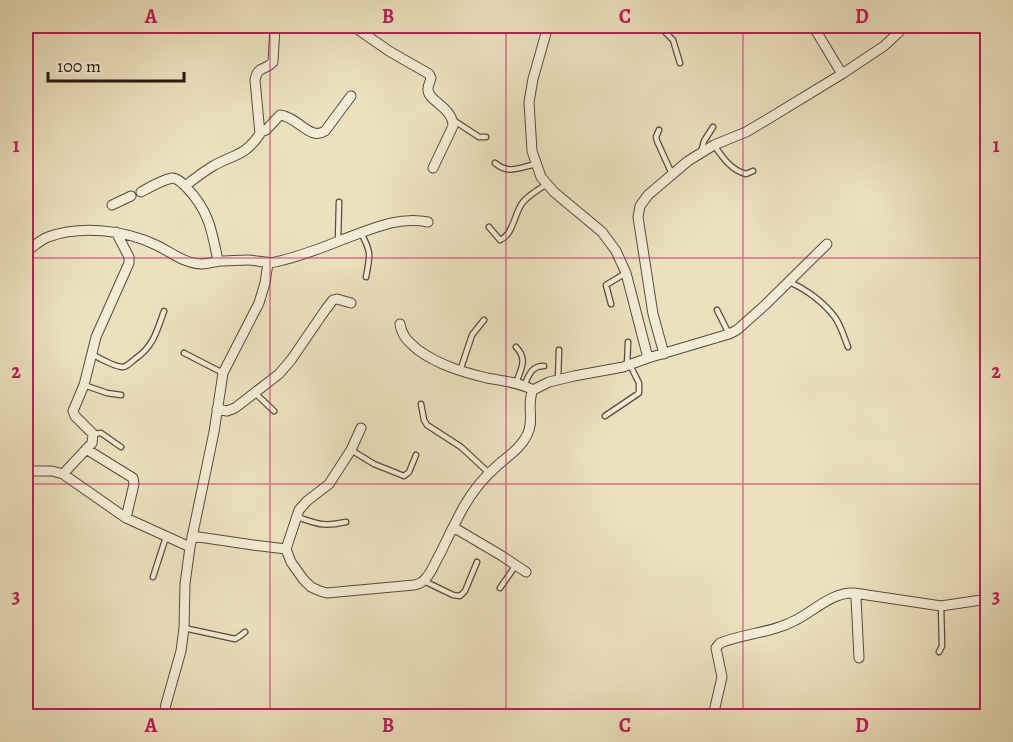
<svg xmlns="http://www.w3.org/2000/svg" width="1013" height="742" viewBox="0 0 1013 742" font-family="Alegreya,serif">
	<style>
		.lines { fill: none; stroke-linecap: round; stroke-linejoin: round }
		.lane-casing { stroke: #584b3d; stroke-width: 7 }
		.street-casing { stroke: #584b3d; stroke-width: 11 }
		.lane { stroke: #f2ecd4; stroke-width: 4.5 }
		.street { stroke: #f2ecd4; stroke-width: 9 }
		.grid { fill: none; stroke: #c2185b; stroke-width: 1.5; stroke-opacity: 0.55 }
		.neatline { fill: none; stroke: #c2185b; stroke-width: 2 }
		.grid-label { font-size: 20px; text-anchor: middle; font-weight: bold; fill: #c2185b }
	</style>
	<rect width="100%" height="100%" fill="#ebe1bd"/>
	<filter id="stains"><feTurbulence type="fractalNoise" baseFrequency=".00333" numOctaves="4"/><feColorMatrix values="0 0 0 0 .2 0 0 0 0 .09 0 0 0 0 .02 0 0 0 .5 -.17"/></filter>
	<radialGradient id="worn" r=".72"><stop offset=".6" stop-color="#630" stop-opacity="0"/><stop offset="1" stop-color="#630" stop-opacity=".3"/></radialGradient>
	<g class="lines">
		<g class="lane-casing">
			<path id="lane" d="M659,26L673,40L680,63
				M453,120L479,137H486
				M659,130L656,137L657,141L672,174
				M714,145C723,158 731,170 746,174L753,171
				M701,152L704,141L713,127
				M495,163C509,175 520,167 537,164
				M489,227L500,240C514,234 514,213 523,202C529,195 539,189 547,184
				M361,233C372,253 370,255 366,277
				M338,242L339,202
				M789,282C806,289 823,302 834,316C841,325 844,337 848,347
				M611,304L606,285L626,273
				M717,310L729,334
				M516,347C528,359 521,369 516,383
				M184,353L223,373
				M92,354C99,358 115,367 123,367C128,366 131,362 135,359C153,347 157,331 164,311
				M627,366L628,342
				M460,371L472,335L484,320
				M558,380L559,350
				M84,385L107,393L121,395
				M524,386C529,375 531,366 544,366
				M255,393L274,411
				M421,404L424,420L427,425L461,447L489,473
				M605,416L639,393V383L630,365
				M93,434L101,433L121,447
				M26,441L27,442L26,449
				M351,450L374,464L404,476L409,472L416,455
				M297,517C319,524 322,527 346,522
				M153,577L166,537
				M424,581L453,595L460,596L465,591L477,562
				M500,588L516,565
				M184,628L235,639L240,636L245,632
				M939,652L942,646L941,606"/>
		</g>
		<g class="street-casing">
			<path id="street" d="M331,26L338,28L345,26
				M353,26L389,51L429,74L431,78C430,82 428,85 428,89C427,101 453,107 453,126L433,168
				M548,26L533,79L529,102L532,151L541,177L554,192L602,232L616,251L626,273L648,358
				M813,26L842,74
				M260,132L266,130L280,115C298,117 310,141 325,131L351,96
				M185,186C194,179 203,172 213,166C234,154 244,157 260,134L255,80C258,65 265,71 273,62L275,26
				M141,192C150,187 162,180 172,178C178,178 183,184 187,188C209,211 212,231 218,261
				M112,205L131,196
				M26,252C33,247 40,240 48,237C81,225 125,230 156,245C171,252 185,264 202,264C208,264 214,262 220,261C229,261 238,260 248,260C257,260 266,264 275,262C298,257 322,248 344,239C372,229 398,216 428,222
				M400,324C402,337 409,342 418,350C439,365 462,372 487,378C502,381 519,382 533,390
				M664,354L653,314L638,217L640,206L648,195L688,161L714,145L746,132L763,122L842,74L884,46L898,33L904,26
				M217,409L227,411L235,408L279,374L291,360L326,309L333,300L337,299L351,303
				M361,428L351,450L329,484L307,501L299,510L286,549L291,562L303,579L311,587L320,591L327,593L414,585C419,584 422,583 426,578C432,572 435,562 440,554C447,539 455,523 463,508C472,492 484,477 498,465C508,456 521,448 527,435C535,421 526,404 533,390L549,382L574,376L623,367L648,358L729,334L737,330L765,305L827,244
				M86,449L133,478L134,484L126,518
				M26,471H52L63,474L126,518L190,547
				M63,474L92,443L93,434L75,416L73,411L84,385L96,337L129,263V257L116,232
				M453,527L502,556L526,572
				M192,536L253,545L286,549
				M854,593L941,606L988,599
				M164,716L166,704L181,651L184,628L185,584L190,547L214,432L223,373L259,303L265,283L268,263
				M713,716L722,677L716,648L720,643C745,633 772,633 796,620C814,611 832,592 854,593L856,598L859,658"/>
		</g>
		<use href="#lane" class="lane"/>
		<use href="#street" class="street"/>
	</g>
	<path class="grid" d="M270,26V716M506,26V716M743,26V716M26,258H988M26,484H988"/>
	<rect width="1013" height="742" fill="none" stroke="#ebe1bd" stroke-width="66"/>
	<path d="M48 72v9h136v-9" fill="none" stroke="#271912" stroke-width="3"/>
	<text x="57" y="72" font-size="18" fill="#271912" stroke="#f2ecd4" stroke-width="4.5" paint-order="stroke">100 m</text>
	<rect x="33" y="33" width="947" height="676" class="neatline"/>
	<g class="grid-label">
		<text x="151" y="23">A</text>
		<text x="388" y="23">B</text>
		<text x="625" y="23">C</text>
		<text x="862" y="23">D</text>
		<text x="16" y="152">1</text>
		<text x="996" y="152">1</text>
		<text x="16" y="378">2</text>
		<text x="996" y="378">2</text>
		<text x="16" y="603">3</text>
		<text x="996" y="603">3</text>
		<text x="151" y="732">A</text>
		<text x="388" y="732">B</text>
		<text x="625" y="732">C</text>
		<text x="862" y="732">D</text>
	</g>
	<rect width="100%" height="100%" filter="url(#stains)"/>
	<rect width="100%" height="100%" fill="url(#worn)"/>
</svg>
